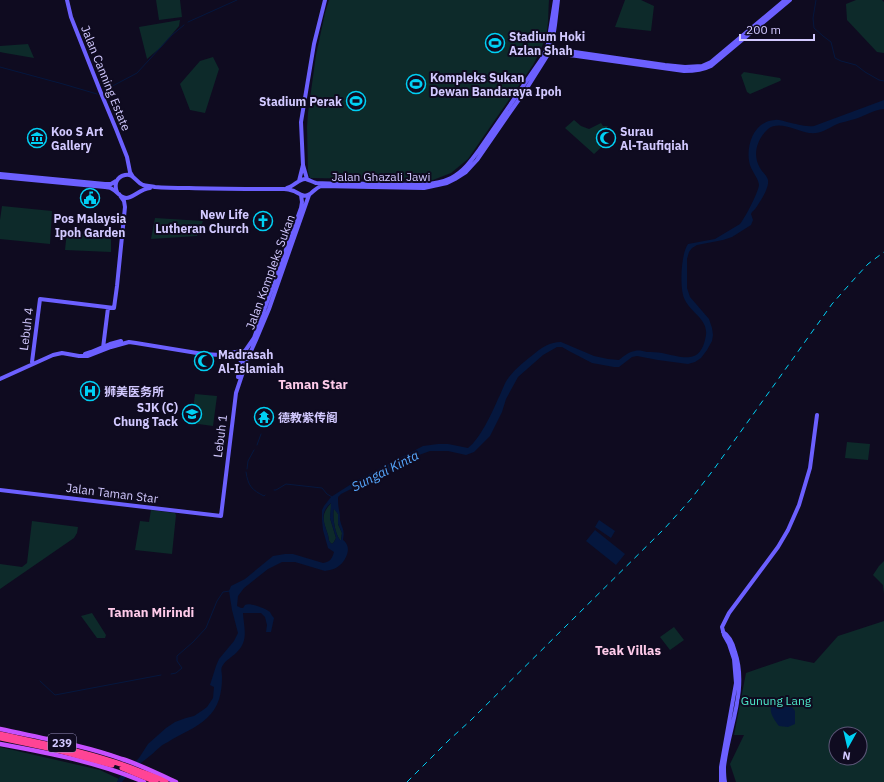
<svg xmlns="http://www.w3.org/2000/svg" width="884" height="782" viewBox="0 0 884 782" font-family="'IBM Plex Sans','Noto Sans SC',sans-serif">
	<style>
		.green { fill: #0d2a2a; fill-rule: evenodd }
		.water { fill: #05173e; fill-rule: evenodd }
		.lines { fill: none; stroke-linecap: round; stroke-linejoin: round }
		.stream { stroke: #05173e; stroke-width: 1 }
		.secondary { stroke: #6c60ff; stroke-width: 4 }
		.primary { stroke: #c650ff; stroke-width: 4.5 }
		.highway { stroke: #ff4495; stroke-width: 5 }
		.rail { stroke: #00d0f4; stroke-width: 1; stroke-dasharray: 6 5; stroke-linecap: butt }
		.labels { text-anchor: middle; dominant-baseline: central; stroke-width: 4; stroke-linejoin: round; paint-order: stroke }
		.shield { fill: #0f0b20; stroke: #9890bc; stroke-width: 1 }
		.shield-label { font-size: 11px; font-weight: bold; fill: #d2c9ff }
		.poi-label { font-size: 12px; font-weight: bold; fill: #d2c9ff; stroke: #0f0b20; text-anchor: start }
		.street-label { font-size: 12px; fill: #d2c9ff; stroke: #0f0b20 }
		.park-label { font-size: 12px; fill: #4de7c8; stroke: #0f0b20 }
		.neighbourhood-label { font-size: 13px; font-weight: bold; fill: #ffcbea; stroke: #0f0b20 }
		.water-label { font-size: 13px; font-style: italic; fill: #57a9ff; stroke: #0f0b20 }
	</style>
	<rect width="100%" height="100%" fill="#0f0b20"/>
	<path class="green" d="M156,0H180L182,17L159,20Z
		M329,0H549C548,12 549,24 546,35C543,46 538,56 533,65L468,159L451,173L433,180L310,178L308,171L307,127L308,113L316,55L325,13Z
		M625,0H641L654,6L651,31L615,27Z
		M856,0H882L884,2V53L877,52L847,20L846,4Z
		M180,20L179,26L161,47L147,59L139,27Z
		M28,44L34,58L5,53L0,52V46Z
		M213,57L219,69L205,113L190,110L180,84L200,61Z
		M744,72L780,78L781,80L780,81L750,94L747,92L741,75Z
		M574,120L581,126L589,129L601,123L603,126H608L601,139L606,143L594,154L565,128Z
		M2,206L52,211L50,244L0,239V220Z
		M155,218L203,221L197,236L151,239Z
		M67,231L111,239V252L65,250Z
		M195,394L217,396L213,426L191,423Z
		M847,442L870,444L868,460L845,458Z
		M332,502L330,518L336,538L334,542L332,544C328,541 329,539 328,535C323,520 320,515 332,502Z
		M334,508L338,514V524L342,533L341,540H340C335,534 332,516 334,508Z
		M151,510L175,513L176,515L172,554L135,550L140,521L149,522Z
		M32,521L78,527L77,533L74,538L0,589V564L22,567L27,563Z
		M884,561V594L883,585L873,575L879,566Z
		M92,613L106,635L105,638H97L81,616Z
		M884,621V782H736L730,764L744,735H734L746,673L790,658L814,663L838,636ZM836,734H860V758H836Z
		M674,627L684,640L670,650L660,637Z
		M0,747L100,770L119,779L117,782H0Z"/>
	<path class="water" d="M884,100V109C873,110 865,116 855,119C849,121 841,122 835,125C825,130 821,134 809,133C797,131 779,120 768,129C757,139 752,155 760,168C762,172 767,175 768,180C769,186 764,195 761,200C758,204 756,209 752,212L751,214L753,220L751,225L732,237L723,240L697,245L692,248L689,252L687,259V288L690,297L709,319L712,328L713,335L712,341L707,350L701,358L695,362L688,364L658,360L637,356L632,357L619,367H614L592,363L569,351L562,347H557L543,355L518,377L506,399L502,412L490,436L474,452L466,455L448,451H430L419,455L397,468L384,473L372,480L363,483L341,494L338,497C338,502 338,505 339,510C340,513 340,517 340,520C342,529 345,529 343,540C345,541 346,543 347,545C350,551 345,561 340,565C336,569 330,570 325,571L295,562H282L268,569L244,588L238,596L237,606L241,608H243C244,607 244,606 245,605C250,602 266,609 270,612C271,614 272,616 274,618L271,632H266L267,625L265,617L261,613H243C244,629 249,641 236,653C232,657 226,660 223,665C220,669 222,672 222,677C222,693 219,707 207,718C197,728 180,734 168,742C161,745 157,750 151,755C141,763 130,771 122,782H117L119,778L139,758L148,744L166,728L175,722L186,718L194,716L203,710L207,707L213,698L214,687L210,685L216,666L219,659L234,641L238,633L232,610L229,591L231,586L245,579L273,556L285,554H293L323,563C330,562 332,559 334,552L328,548L323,530L322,520V510L324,506L331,497L356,481L423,446L438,444H448L468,448C480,439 492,413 498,399C502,392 504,383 509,377C516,368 525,361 534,354C542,347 550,342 561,342L594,356L608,359L619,360C624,356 628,352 635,351C638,350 643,351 647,352C652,352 657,352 662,353C683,357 701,366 706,335C708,319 691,313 685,300C679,290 681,253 688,244L715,239L740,224C745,218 758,193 759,185C759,180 752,171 750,165C745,148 753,121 775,120C778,119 783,121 787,122C797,124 804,127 814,126ZM331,503L330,518L336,538L334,542L332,544C328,541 329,539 328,535C324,522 319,513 331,503ZM334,509L338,514V524L342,533L341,540H340C335,534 332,515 334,509Z
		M599,520L615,531L611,538L595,527Z
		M595,530L625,554L616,565L586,541Z
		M776,699L788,701L795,711V724L788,727L779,726C772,717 766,708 776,699Z"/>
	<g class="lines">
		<path class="stream" d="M816,0L813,18L814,28L823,36L831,42L835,58L841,61L856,65L865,72L879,80L884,81
			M188,22L237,0
			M0,67L63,84L97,94
			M105,90L137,73L172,35L184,25
			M257,445L261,434
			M247,469L248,461L254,450
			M246,472C248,486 252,490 264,496L265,495
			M274,490H276L286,484L322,488L327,494L332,497
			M171,674L176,673L182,668L177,661V656L193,642L206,628L217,601L223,592L230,591
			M40,681L55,695L161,675"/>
		<path class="secondary" d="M67,0L71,17L101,93L116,129L127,157L130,172L133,177
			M547,48L665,65L685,67L702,66L711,62L785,0
			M548,52L684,71C694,71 703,70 711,66L790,0
			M0,174L105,184H111L116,181
			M0,177L105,187C106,187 112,188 112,189C117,191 119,197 126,198C133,198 140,189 150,188
			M307,179L303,165L301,122L314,44L325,0
			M299,181L303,165
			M287,188C294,186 300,178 306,179C309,180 313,182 316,183C338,184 359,183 381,184C404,184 430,188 451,178C463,172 471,161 479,150L543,57L548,44L555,0
			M117,192C114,185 116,177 125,175C134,173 135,182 143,185C146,186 151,186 155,187C166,188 178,188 189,188C221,189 253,189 284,189C288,189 291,190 294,191C300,194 304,198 310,194C314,191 316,188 321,186L424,188L447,183L455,179L466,172L477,160L508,115L527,88L549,53L552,45L555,25L558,0
			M103,348L108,308
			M227,353L245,351L254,338L301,208L302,202L301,195
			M85,354L91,352L110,344L121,341
			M32,362L40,299L114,308L117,286L125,207L124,201L119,194
			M238,377L241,360
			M0,379L53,355L62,353L79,356H88L111,347L129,342L136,343L203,354L239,356L241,360L244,361L247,360L256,340L269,309L309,195
			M0,490L221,516L236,393L247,360
			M723,632C730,636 733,644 735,652C748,690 728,729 724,767C724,772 724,777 725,782
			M721,782V767L736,683L734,659L729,644L724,635L722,627L729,613L778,547L788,530L799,505L810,468L817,415"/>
		<path class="primary" d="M0,729C41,738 83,745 122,759C141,765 158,774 176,782
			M0,744C49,753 98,762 144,782"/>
		<path class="highway" d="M0,734C46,744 93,753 137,770C147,774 157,777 166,782
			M0,738L57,750L112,765
			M122,768L156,782"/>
		<path class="rail" d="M407,782L448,741L471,720L665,528L691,499L714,469L832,304L856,277L868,264L884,252"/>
	</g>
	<defs>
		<g id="stadium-ring" transform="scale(1)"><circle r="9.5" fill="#0f0b20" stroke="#00d0f4" stroke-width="1.5"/><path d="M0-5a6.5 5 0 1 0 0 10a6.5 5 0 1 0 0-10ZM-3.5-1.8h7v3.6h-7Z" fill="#00d0f4"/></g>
		<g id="museum-ring" transform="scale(1)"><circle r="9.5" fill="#0f0b20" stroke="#00d0f4" stroke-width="1.5"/><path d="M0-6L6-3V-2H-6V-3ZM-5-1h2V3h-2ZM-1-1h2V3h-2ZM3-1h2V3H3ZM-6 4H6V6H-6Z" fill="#00d0f4"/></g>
		<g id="mosque-ring" transform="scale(1)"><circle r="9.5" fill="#0f0b20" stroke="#00d0f4" stroke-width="1.5"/><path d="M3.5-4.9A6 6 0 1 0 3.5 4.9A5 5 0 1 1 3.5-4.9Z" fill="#00d0f4"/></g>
		<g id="civic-ring" transform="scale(1)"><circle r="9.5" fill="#0f0b20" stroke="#00d0f4" stroke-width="1.5"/><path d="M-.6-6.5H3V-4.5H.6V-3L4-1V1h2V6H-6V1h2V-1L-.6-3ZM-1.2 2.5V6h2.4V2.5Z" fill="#00d0f4"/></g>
		<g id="church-ring" transform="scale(1)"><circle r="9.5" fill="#0f0b20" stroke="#00d0f4" stroke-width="1.5"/><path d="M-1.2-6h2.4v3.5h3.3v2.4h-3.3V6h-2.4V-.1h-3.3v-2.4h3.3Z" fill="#00d0f4"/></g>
		<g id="hospital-ring" transform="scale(1)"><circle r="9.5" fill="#0f0b20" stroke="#00d0f4" stroke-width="1.5"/><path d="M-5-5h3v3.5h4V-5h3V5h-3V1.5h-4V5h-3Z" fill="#00d0f4"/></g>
		<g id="school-ring" transform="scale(1)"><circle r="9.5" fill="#0f0b20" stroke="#00d0f4" stroke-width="1.5"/><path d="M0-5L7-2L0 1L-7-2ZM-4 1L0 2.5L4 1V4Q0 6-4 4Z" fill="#00d0f4"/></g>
		<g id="temple-ring" transform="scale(1)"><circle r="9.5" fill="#0f0b20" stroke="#00d0f4" stroke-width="1.5"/><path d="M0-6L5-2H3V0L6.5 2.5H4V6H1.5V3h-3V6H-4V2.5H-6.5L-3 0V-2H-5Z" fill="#00d0f4"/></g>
	</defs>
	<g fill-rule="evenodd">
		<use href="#stadium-ring" x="495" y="43"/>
		<use href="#stadium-ring" x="416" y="84"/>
		<use href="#stadium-ring" x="356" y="101"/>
		<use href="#museum-ring" x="37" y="138"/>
		<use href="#mosque-ring" x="606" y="138"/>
		<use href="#civic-ring" x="90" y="198"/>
		<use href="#church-ring" x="263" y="221"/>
		<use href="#mosque-ring" x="204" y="361"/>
		<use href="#hospital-ring" x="90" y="391"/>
		<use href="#school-ring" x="192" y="414"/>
		<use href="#temple-ring" x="264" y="417"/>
	</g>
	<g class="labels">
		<rect class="shield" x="48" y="734" width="28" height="18" rx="3"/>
		<g class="shield-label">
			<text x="62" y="743">239</text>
		</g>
		<g class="poi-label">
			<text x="509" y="36">Stadium Hoki<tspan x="509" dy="14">Azlan Shah</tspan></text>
			<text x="430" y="77">Kompleks Sukan<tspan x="430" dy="14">Dewan Bandaraya Ipoh</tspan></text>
			<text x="342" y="101" text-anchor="end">Stadium Perak</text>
			<text x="51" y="131">Koo S Art<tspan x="51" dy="14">Gallery</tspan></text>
			<text x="620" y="131">Surau<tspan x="620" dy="14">Al-Taufiqiah</tspan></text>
			<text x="249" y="214" text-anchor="end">New Life<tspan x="249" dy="14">Lutheran Church</tspan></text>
			<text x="90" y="218" text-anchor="middle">Pos Malaysia<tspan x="90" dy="14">Ipoh Garden</tspan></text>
			<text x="218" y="354">Madrasah<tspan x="218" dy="14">Al-Islamiah</tspan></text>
			<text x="104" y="391">狮美医务所</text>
			<text x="178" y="407" text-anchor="end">SJK (C)<tspan x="178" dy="14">Chung Tack</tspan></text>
			<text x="278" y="417">德教紫传阁</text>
		</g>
		<g class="street-label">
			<text transform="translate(106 78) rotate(68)">Jalan Canning Estate</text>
			<text x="381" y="176">Jalan Ghazali Jawi</text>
			<text transform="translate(270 272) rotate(-70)">Jalan Kompleks Sukan</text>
			<text transform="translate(26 329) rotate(-83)">Lebuh 4</text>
			<text transform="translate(220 436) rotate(-83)">Lebuh 1</text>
			<text transform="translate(112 493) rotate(7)">Jalan Taman Star</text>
		</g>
		<g class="park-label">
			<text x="776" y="700">Gunung Lang</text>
		</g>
		<g class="neighbourhood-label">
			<text x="313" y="384">Taman Star</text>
			<text x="151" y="612">Taman Mirindi</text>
			<text x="628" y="650">Teak Villas</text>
		</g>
		<g class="water-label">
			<text transform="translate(385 471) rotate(-27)">Sungai Kinta</text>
		</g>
	</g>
	<g transform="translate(848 746) rotate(188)"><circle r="19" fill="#0f0b20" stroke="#5d5779"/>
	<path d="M0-3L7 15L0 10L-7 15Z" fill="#00d0f4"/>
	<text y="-6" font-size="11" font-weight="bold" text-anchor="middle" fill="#d2c9ff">N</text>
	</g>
	<path d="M740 34v6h74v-6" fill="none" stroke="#d2c9ff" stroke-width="2"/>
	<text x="746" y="34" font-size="12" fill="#d2c9ff" stroke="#0f0b20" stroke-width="3" paint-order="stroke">200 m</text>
</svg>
